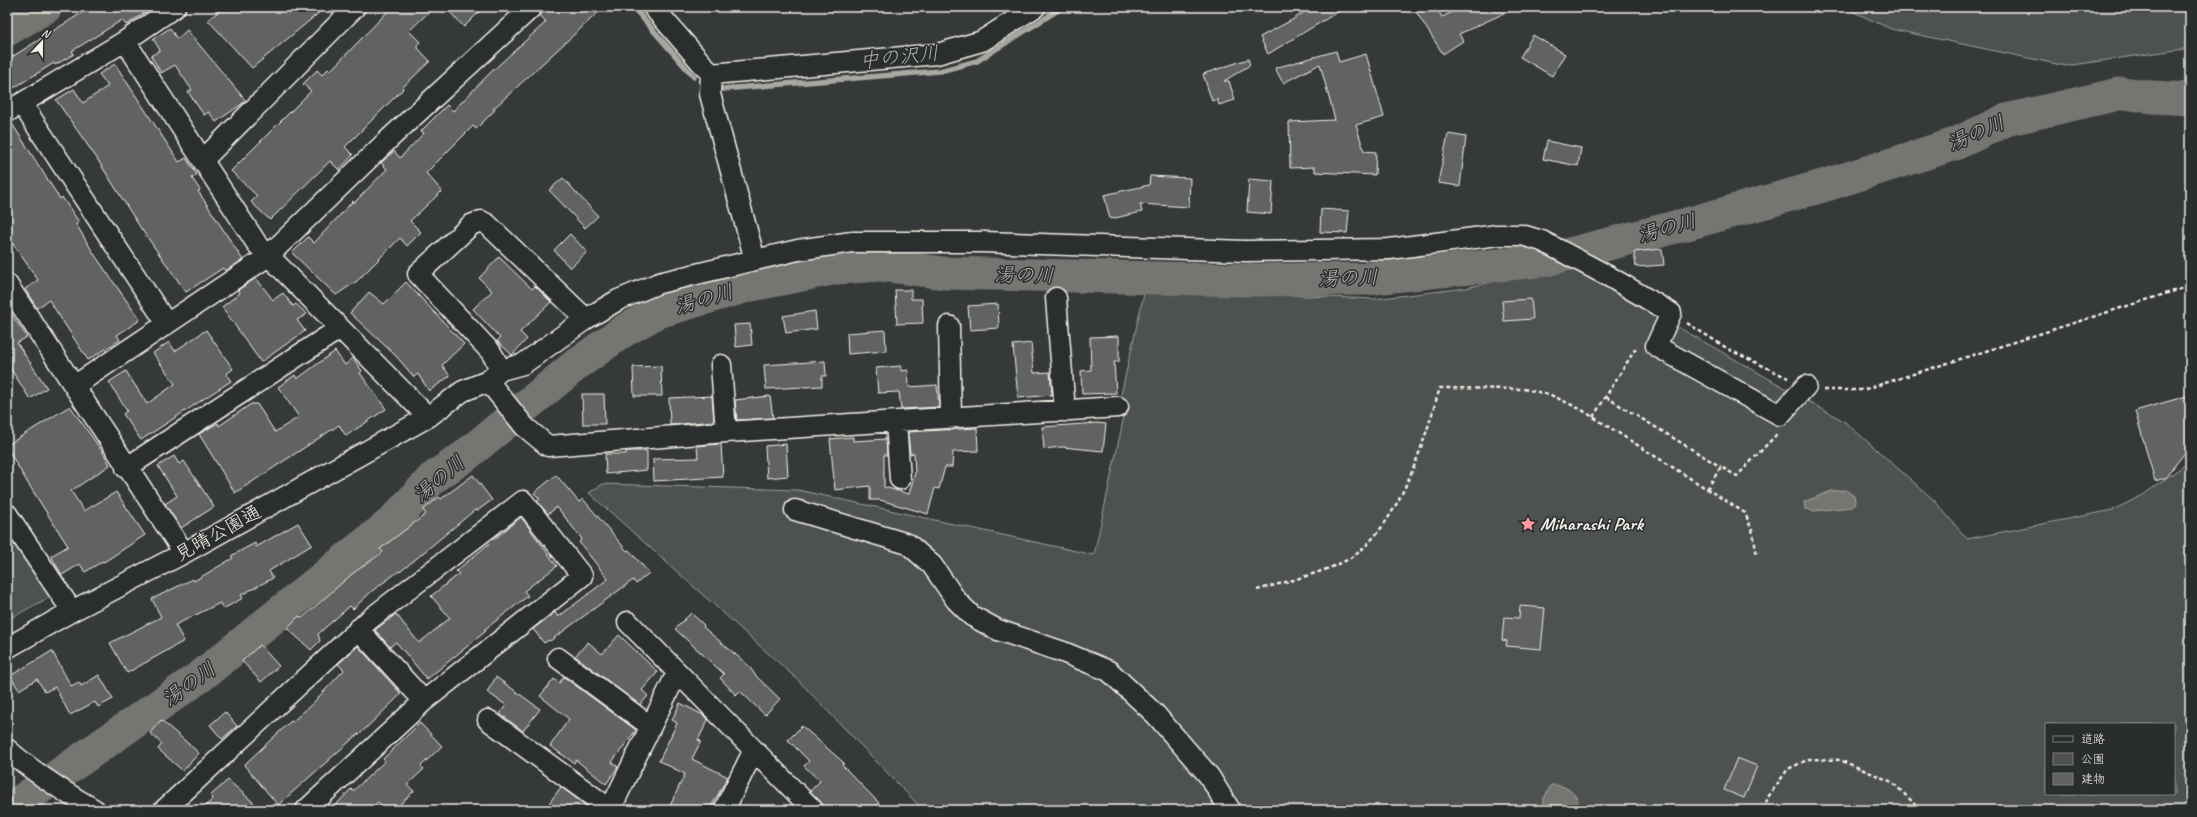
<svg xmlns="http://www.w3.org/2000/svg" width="2197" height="817" viewBox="0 0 2197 817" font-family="Caveat,'Klee One',sans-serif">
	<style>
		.green { fill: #4e514f; stroke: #a1a19c; fill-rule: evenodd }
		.water { fill: #757572; stroke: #a8a7a1 }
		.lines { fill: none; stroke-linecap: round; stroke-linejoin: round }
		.stream { stroke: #a8a7a1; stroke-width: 5.5 }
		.river { stroke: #757572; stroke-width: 33 }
		.building { fill: #616362; stroke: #f4f1e8 }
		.minor-casing { stroke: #f4f1e8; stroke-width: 23 }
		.path { stroke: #f4f1e8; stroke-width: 2.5; stroke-dasharray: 4 3; stroke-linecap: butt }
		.minor { stroke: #2a2d2e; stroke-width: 20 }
		.labels { text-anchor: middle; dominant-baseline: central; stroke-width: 3; stroke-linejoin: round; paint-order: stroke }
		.poi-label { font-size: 19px; font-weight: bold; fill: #f4f1e8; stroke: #2a2d2e; text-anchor: start }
		.street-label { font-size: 19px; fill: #f4f1e8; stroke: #2a2d2e }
		.water-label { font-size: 20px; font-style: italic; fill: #b4b3ad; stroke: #2a2d2e }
	</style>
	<rect width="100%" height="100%" fill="#363939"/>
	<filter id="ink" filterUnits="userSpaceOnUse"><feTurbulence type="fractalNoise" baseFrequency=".025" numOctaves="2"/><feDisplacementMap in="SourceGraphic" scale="8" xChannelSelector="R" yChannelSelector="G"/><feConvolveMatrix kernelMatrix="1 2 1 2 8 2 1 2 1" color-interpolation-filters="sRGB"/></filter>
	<g filter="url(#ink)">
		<path class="green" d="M1843,7H2190V48L2066,66L1891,29Z
			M1567,264L1845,422L1935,501L1967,539L2113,510L2143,495L2190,461V810H923L798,680L589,493L603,484L798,490L1094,555L1123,421L1120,399L1145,289L1374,299L1466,288ZM2046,724H2174V794H2046Z
			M7,534L50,597L7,620Z"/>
		<path class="water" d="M1846,490L1854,496L1856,504L1852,507L1814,511L1805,509L1804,502L1831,491Z
			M1551,785C1564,785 1569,788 1578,799L1577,810H1542L1543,800Z"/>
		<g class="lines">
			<path class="stream" d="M633,7L694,77
				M723,89L940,71L977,61L1063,7"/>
			<path class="river" d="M7,30L46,7
				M8,810L201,676L392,522L433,478L465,456L577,364L625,330L658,312L751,285L837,268L880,265L944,273L1244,280L1364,279L1546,260L1687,224L1826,185L1955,144L2006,120L2123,93L2152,97L2190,99"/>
		</g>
		<path class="building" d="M91,7H153L126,25L122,20L72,51L74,54L55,65L54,63L7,92V60Z
			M224,7H326L252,68L208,20Z
			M392,7H434L409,31L420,42L416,46L430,61L402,88L403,89L345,147L353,155L339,170L330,161L270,220L251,202L257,196L231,171L311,91L303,84L317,70L322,75L328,69L330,71Z
			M445,7H484L464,27Z
			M550,7H604L493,109L495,110L476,129L473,126L426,173L442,191L410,221L421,232L407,246L400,238L357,281L336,295L292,253L308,237L314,243L353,201L354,203L387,169L381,163L394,151L400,158L424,133L421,131L447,105L453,111L490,73L546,22L540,15Z
			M1312,7H1346L1268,54L1260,37L1292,20Z
			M1413,7H1436L1442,17L1463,7H1518L1459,34L1463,41L1443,54Z
			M170,28L177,39L187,30L246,101L216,122L209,112L204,115L188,92L192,90L175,65L161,73L151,56L160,50L153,39Z
			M1533,35L1565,54L1552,76L1520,57Z
			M1336,51L1339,62L1366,54L1384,117L1356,125L1364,151L1376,152L1375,175L1315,172V167L1290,168L1289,122L1335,120L1320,64L1283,83L1275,68Z
			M1248,59L1250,65L1224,81H1229L1235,100L1219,105L1217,99L1212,101L1203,74Z
			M115,64L179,162L186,158L197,175L192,178L200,190L198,191L243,260L225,271L223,268L186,292L140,227L96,157L56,100L74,89L83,103L108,86L99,74Z
			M11,122L60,199L62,197L79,222L76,224L94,254L140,320L117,335L120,340L88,360L49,300L37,308L25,289L38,280L7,235V123Z
			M1448,134L1466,137L1460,186L1438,183Z
			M1547,141L1581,148L1578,166L1543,159Z
			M1150,176L1190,178L1189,207L1140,204L1142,212L1110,219L1104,195L1149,185Z
			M563,178L598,216L585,228L549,190Z
			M1249,179L1273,181L1271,214L1247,212Z
			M1321,209L1349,211L1347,233L1320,232Z
			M570,234L587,252L570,268L554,250Z
			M1662,249L1664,265L1636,267L1634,252Z
			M499,257L532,289L535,286L551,302L520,332L527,339L512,355L497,341L500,338L473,309L492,291L479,278Z
			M256,278L273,300L283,293L293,306L296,304L307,314L297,320L305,331L261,362L222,307L240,293L238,290Z
			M406,282L464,344L442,365L450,376L429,391L418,374L414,377L396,356L350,313L369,292L384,304Z
			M895,290H911V299H922L923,323L897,324Z
			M1531,299L1533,319L1504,321L1502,301Z
			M998,304L999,328L970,330L968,306Z
			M7,308L27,337L17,343L47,388L30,399L7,363Z
			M815,311L817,329L786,333L783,316Z
			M750,324L752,345L736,347L734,325Z
			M206,330L233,369L226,374L231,381L141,440L123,414L127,411L109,382L126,371L147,404L175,384L153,353L169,342L175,351Z
			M885,330L886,351L848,354L847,333Z
			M1119,336V362H1114L1116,393L1082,394L1081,371L1091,370L1090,337Z
			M1031,343L1034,373L1050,372L1052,395L1018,398L1013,345Z
			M335,351L345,365L353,358L362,371L360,373L386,409L346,436L339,425L235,493L199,434L218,423L219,426L251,404H257L275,432L299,417L278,387L295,375L297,379Z
			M825,361L826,376H822V386L766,389L764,365Z
			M661,366L662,396H634L633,367Z
			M901,366V371L908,370L909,387L937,385L939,407L901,409L899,392L878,393L876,368Z
			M582,394H604L605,424H583Z
			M2190,395V449L2187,450L2165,478L2155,481L2135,411Z
			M712,396L714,421L670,425L669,398Z
			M770,396L773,418L737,420L735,400Z
			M70,406L104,454L110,465L71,491L84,511L116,492L145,535L104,562L103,561L85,572L80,564L62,575L51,556L68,546L29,485L7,448V445Z
			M1097,423L1106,424L1103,451L1062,447L1044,449L1042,427Z
			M977,428L978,451L953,452L952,467H945L939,489L935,488L928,514L880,500H870V486L835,490L830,439L853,437V441L886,439L887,455H884V487L909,494L915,473L914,453L910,454L908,432Z
			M721,444L723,477L654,481L653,459L698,458L697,446Z
			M786,444L788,476L767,478L765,446Z
			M626,451H647V470L606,474L605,454H626Z
			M174,456L179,464L184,461L214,507L181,528L165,504L177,496L158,466Z
			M473,475L492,500L477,511L476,509L400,572L399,571L372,591L353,609L350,606L318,634L320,641L311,650L287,628L299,616L302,618L352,574L383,552L380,549L426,514L423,510L439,497L441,499Z
			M556,475L579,502L583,499L627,551L629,550L649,573L636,584L633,580L550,641L549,640L544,643L533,629L555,612L558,617L608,579L579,542L582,539L557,507L548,514L537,501L540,499L534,493Z
			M521,517L557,566L524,591L528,596L484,630L486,631L427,679L396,642L390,647L375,630L396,614L419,643L450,618L431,596L459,574L456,571Z
			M298,523L312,545L269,571L273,578L241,595L243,598L223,609L220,603L175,625L184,641L127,673L110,643L161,617L152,599L193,579L194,581L233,558L231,556L255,543L256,547Z
			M1520,606L1545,608L1541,649L1506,646L1507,641L1502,640L1504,617L1519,618Z
			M691,613L704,625L703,627L748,665L756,676L780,699L765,715L740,691L736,695L720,678L724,674L675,629Z
			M619,635L658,672L642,690L648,696L640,705L575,656L588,642L602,654Z
			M260,645L279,666L261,682L242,661Z
			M358,646L401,694L359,735L358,734L278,805L244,765L291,721L292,722L312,704L344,670L338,664Z
			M52,651L71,686L79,682L81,686L99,675L113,699L98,707L95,702L70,715L55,687L45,692L37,679L19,690L10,676Z
			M496,677L540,709L523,731L500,714L506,705L487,692Z
			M564,677L636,730L612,762L618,767L606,784L576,760L574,763L550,746L569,719L540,696L554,679L559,683Z
			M680,703L703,715L708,720L698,740L701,741L692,759L728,777L709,810H668L685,774L659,761L677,723L672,720Z
			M225,712L237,726L222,739L210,725Z
			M161,720L199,753L183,771L158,749L162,744L150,733Z
			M420,723L442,746L421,766L424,769L407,785L414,791L394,810H386L378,802L368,810H331L351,789L353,791L385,761L383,759Z
			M802,726L844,763L842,765L879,803L871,810H824L821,802L810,791L820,781L804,766L809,761L788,740Z
			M1737,758L1757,766L1744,798L1724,790Z
			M228,780L262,810H201L213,799L210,796Z
			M561,787L592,810H544Z"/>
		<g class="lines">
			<g class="minor-casing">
				<path id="minor" d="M653,7L711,74
					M125,41L257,244L428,417
					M22,104L167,324
					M7,112L125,41L175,7
					M203,160L355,7
					M755,260L710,94L711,74L937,54L982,41L1035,7
					M7,284L184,553
					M1056,298L1065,411
					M949,326L951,419
					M721,365L726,432
					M501,370L491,352L418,274L471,225L481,221L487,224L586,319
					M488,381L525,427L548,446L726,432L1118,407
					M74,386L267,257L389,139L532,7
					M896,422L900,479
					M126,468L339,329
					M795,510L908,544L932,565L956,600L972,616L998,630L1063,652L1109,671L1156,715L1209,776L1230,810
					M7,514L72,611
					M628,622L813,810
					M358,629L424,701
					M7,648L72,611L184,553L428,417L463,391L488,381L501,370L523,364L586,319L618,300L659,283L755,260L798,250L852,242H983L1245,251L1389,249L1498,235H1522L1542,241L1610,277L1671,313L1656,346L1780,415L1806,386
					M558,658L650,726
					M488,720L610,809
					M7,749C34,773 64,792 95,810
					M164,810L370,619L523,501L582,576L424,701L306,810
					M610,810L677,673
					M724,810L754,750"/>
			</g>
			<path class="path" d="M1687,323L1730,350L1788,378
				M1823,390H1863L2190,286
				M1606,397L1721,467
				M1593,417L1636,348
				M1707,489L1721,467L1737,476L1778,433
				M1257,590C1285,582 1337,570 1359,552C1404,513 1423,443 1440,388L1523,389L1549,394L1582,410L1745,513L1753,533L1757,556
				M1764,810L1768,797L1788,769L1809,759L1840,760L1892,782L1921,810"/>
			<use href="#minor" class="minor"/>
		</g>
	</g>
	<defs>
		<g id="sight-bare" transform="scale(1.2)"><path d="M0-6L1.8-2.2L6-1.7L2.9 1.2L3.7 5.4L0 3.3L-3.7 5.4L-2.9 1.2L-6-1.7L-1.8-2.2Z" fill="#ff9aa2" stroke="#2a2d2e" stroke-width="2.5" paint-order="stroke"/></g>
	</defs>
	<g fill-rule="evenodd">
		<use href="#sight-bare" x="1528" y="524"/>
	</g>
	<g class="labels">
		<g class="poi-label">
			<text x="1540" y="524">Miharashi Park</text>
		</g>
		<g class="street-label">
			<text transform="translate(218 533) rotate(-29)">見晴公園通</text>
		</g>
		<g class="water-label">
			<text transform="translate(899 57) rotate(-6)">中の沢川</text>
			<text transform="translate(1976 133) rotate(-23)">湯の川</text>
			<text transform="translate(1667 228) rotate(-15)">湯の川</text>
			<text transform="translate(1024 275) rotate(1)">湯の川</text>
			<text transform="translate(1348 278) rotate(-2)">湯の川</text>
			<text transform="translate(704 299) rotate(-16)">湯の川</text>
			<text transform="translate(439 479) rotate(-40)">湯の川</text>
			<text transform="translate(189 684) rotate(-36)">湯の川</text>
		</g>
	</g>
	<rect width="2197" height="817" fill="none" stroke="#2a2d2e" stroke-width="24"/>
	<rect x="12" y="12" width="2173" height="793" fill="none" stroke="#f4f1e8" stroke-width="1.5" filter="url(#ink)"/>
	<rect x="2045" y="723" width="130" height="72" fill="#2a2d2e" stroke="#7b7b78"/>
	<rect x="2053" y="736" width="20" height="6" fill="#2a2d2e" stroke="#7b7b78"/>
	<text x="2081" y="743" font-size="12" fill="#f4f1e8">道路</text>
	<rect x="2053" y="753" width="20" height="12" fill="#4e514f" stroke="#7b7b78"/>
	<text x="2081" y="763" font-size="12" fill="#f4f1e8">公園</text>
	<rect x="2053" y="773" width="20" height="12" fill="#616362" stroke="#7b7b78"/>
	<text x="2081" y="783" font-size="12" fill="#f4f1e8">建物</text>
	<g transform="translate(42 42) rotate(22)" stroke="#2a2d2e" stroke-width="3" paint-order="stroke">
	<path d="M0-3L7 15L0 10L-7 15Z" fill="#f4f1e8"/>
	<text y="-6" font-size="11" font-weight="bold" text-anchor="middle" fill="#f4f1e8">N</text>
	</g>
</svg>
